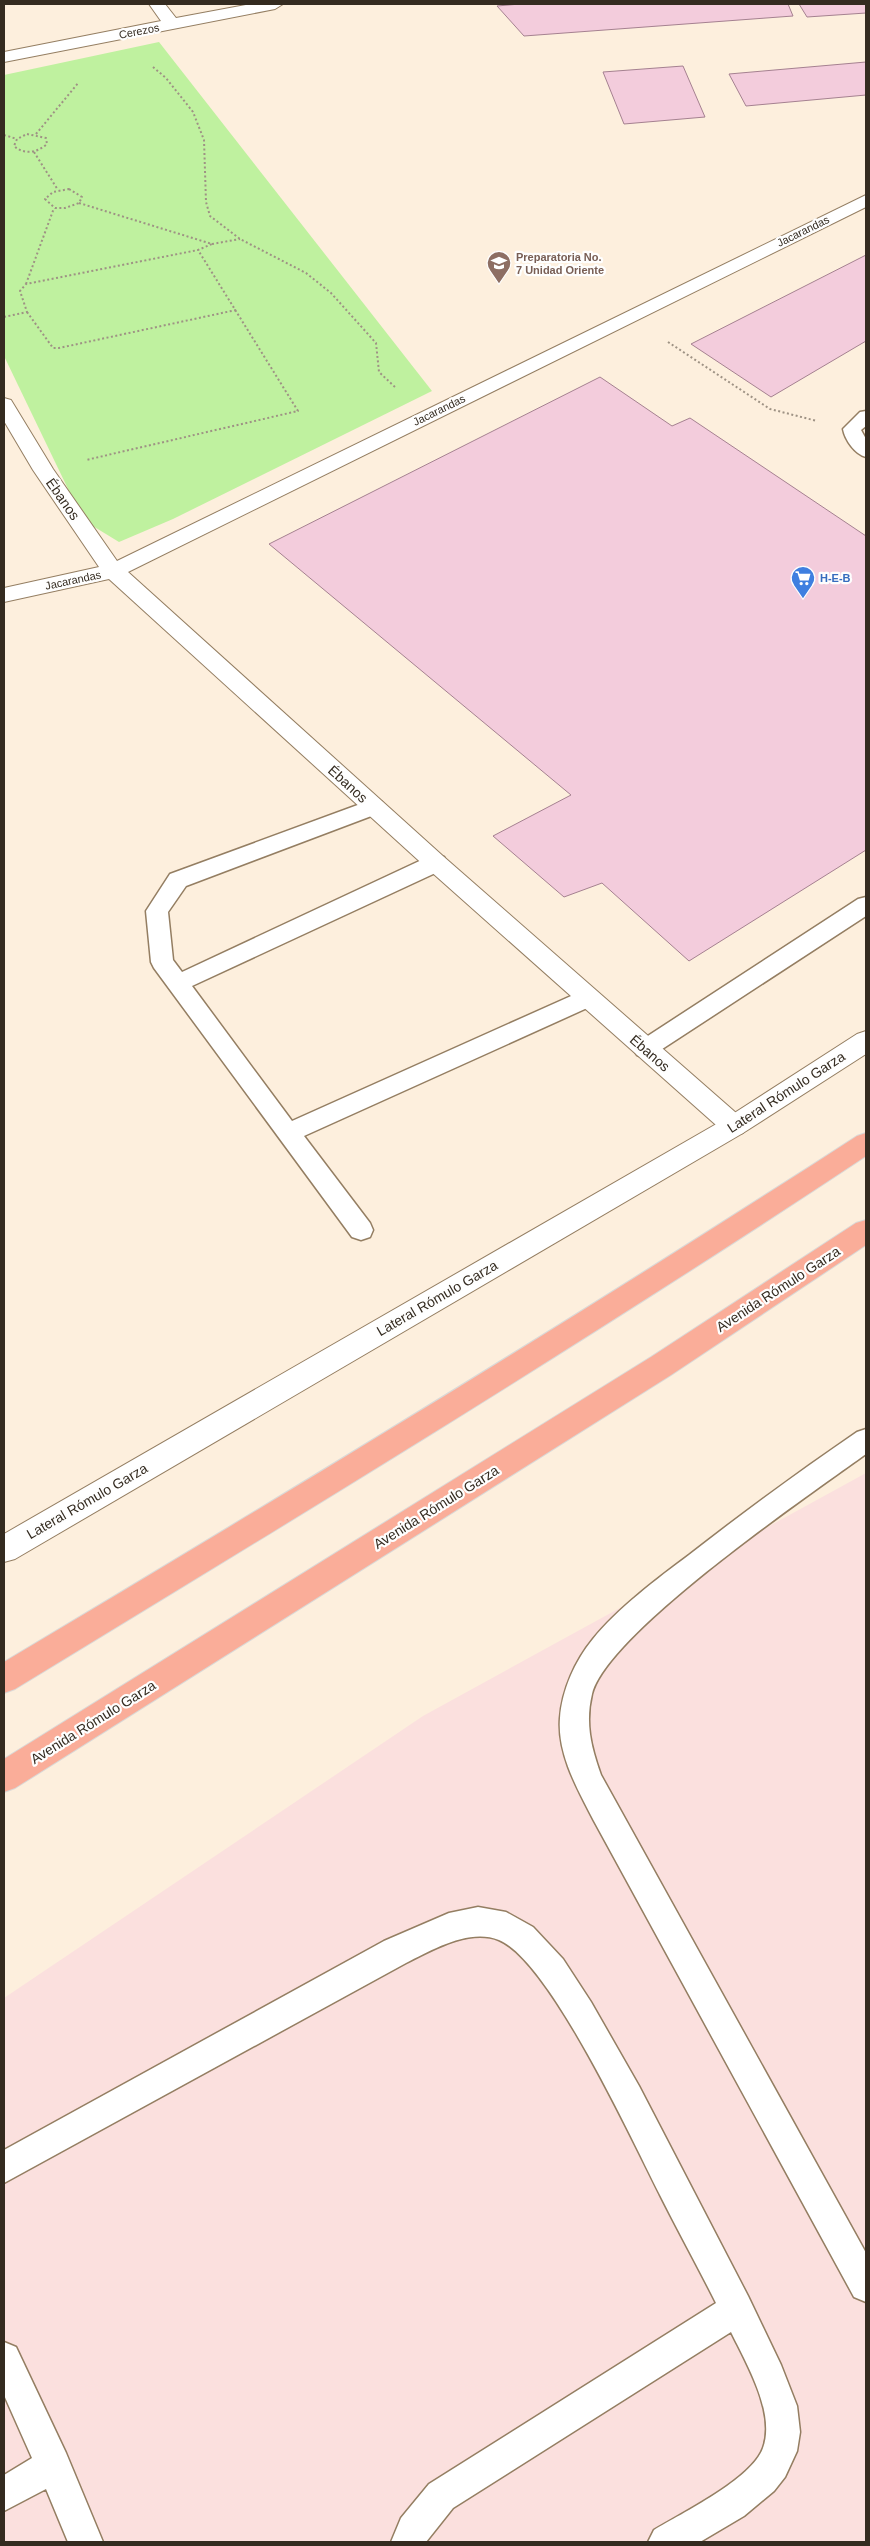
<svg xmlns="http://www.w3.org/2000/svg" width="870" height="2546" viewBox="0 0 870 2546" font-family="Helvetica,sans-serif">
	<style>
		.industrial { fill: #fbe0de }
		.green { fill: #bff19f }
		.building { fill: #f3ccdc; stroke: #a58190 }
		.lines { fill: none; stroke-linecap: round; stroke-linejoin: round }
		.lane-casing { stroke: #947e62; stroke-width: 3 }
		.street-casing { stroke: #947e62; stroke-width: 2 }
		.secondary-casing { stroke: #947e62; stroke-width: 2 }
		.primary-casing { stroke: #dad9d7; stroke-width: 2 }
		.path { stroke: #9e9284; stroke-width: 2; stroke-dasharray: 2 2.5; stroke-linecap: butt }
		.lane { fill: #fff; fill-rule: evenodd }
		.street { fill: #fff; fill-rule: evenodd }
		.secondary { fill: #fff; fill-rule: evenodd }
		.primary { fill: #faad99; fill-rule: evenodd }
		.labels { text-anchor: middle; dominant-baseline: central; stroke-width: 4.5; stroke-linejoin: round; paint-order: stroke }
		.far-street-label { font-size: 11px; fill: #342b20; stroke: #fefefe }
		.far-education-label { font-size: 11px; font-weight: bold; fill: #785e54; stroke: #fefefe; text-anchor: start }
		.far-shop-label { font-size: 11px; font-weight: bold; fill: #366cbe; stroke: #fefefe; text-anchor: start }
		.street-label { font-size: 14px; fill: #342b20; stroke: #fefefe }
	</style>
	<rect width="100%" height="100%" fill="#fdefdd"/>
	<path class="industrial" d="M866,1473V2542H4V1998L423,1716Z"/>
	<path class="green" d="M159,42L432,391L173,519L119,542L83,520L4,356V75Z"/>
	<path class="building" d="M520,4H788L793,16L524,36L497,6Z
		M799,4H866V13L807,17Z
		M866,62V95L746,106L729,74Z
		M683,66L705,117L624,124L603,72Z
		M866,255V341L771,397L691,344Z
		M600,377L672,426L690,418L866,536V850L689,961L602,883L564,897L493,836L571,795L269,544Z"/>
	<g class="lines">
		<g class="lane-casing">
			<path id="lane" d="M866,411V426L861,430L866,439V457C855,454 845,440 843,429L860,412Z
				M374,799L382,802L385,807L382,812L186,886L168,912L173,960L182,972L428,857L436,855L444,857L447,863L444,869L192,986L292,1121L580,992L588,989L596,992L599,998L596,1004L304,1136L370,1223L373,1230L370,1237L361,1240L352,1237L154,968L151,962L146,911L170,874Z
				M866,897V916L653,1055L645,1058L637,1055L633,1049L637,1043L858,899Z
				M866,1429V1454C809,1495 607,1633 592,1694C585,1723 591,1747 601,1775L866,2253V2302L854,2297L594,1821C578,1790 557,1754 560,1718C562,1690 575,1661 593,1639C617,1609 658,1578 689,1555C744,1512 800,1471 857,1432Z
				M478,1907L506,1912L533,1927L563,1959L591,2002L639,2086L748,2296L781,2365L797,2406L800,2432L797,2451L785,2477L774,2491L744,2516L700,2542H648L654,2530C682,2513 752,2479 763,2448C776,2413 746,2363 731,2332L453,2508L426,2542H391L401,2518L429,2484L716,2303C698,2267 678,2231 660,2195C633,2142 550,1961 499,1940C469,1928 432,1950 406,1963L4,2183V2150L384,1941L449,1913Z
				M4,2342L16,2347L66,2453L103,2542H68L46,2489L4,2511V2475L32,2458L4,2395Z"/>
		</g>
		<g class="street-casing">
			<path id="street" d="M149,4H165L176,18L251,4H283L275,9L4,62V52L161,21Z
				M866,195V207L128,572L444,857L743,1119L747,1126L743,1133L734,1136L725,1133L428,869L109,579L4,602V588L99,567L33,470L4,421V398L11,400L53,469L117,561Z"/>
		</g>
		<g class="secondary-casing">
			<path id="secondary" d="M866,1031V1054L743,1133L15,1559L4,1562V1534L725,1119L857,1034Z"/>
		</g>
		<g class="primary-casing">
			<path id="primary" d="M866,1133V1156C587,1341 301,1515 15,1689L4,1693V1662C291,1491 576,1318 857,1136Z
				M866,1220V1245L671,1375L15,1788L4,1792V1759L651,1357L856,1223Z"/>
		</g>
		<path class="path" d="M153,67L166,78L193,112L204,140L206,202L210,216L240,239L306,273L331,293L376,343L379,372L396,388
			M27,134L46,138L47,144C37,153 24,155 14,146L17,139Z
			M36,134L79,82
			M4,135L17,139
			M34,152L58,190
			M69,189L82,197L79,203L65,208H55L45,199L53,192Z
			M79,203L212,244L198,250L298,411L86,460
			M212,244L240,239
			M26,284L54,208
			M27,312L53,348H59L236,310
			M4,317L27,312L20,291L26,284L198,250
			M668,342L770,409L817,421"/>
		<use href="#lane" class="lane"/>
		<use href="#street" class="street"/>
		<use href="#secondary" class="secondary"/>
		<use href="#primary" class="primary"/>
	</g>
	<defs>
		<g id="school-pin" transform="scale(1.25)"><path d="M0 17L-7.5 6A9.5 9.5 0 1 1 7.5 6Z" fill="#8d6e63" stroke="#fefefe"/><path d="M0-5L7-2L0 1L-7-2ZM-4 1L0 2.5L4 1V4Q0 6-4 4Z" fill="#fff"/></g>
		<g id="supermarket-pin" transform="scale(1.25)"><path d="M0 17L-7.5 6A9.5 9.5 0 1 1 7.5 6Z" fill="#3f7fe0" stroke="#fefefe"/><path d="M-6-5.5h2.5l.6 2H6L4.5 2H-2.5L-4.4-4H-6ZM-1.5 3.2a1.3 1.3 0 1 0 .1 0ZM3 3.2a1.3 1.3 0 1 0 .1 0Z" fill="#fff"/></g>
	</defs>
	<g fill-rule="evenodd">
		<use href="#school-pin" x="499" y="263"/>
		<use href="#supermarket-pin" x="803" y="578"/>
	</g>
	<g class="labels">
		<g class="far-street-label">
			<text transform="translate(139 31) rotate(-11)">Cerezos</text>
			<text transform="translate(803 231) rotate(-26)">Jacarandas</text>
			<text transform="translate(439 410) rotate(-26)">Jacarandas</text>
			<text transform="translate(73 580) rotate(-12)">Jacarandas</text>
		</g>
		<g class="far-education-label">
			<text x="516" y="257">Preparatoria No.<tspan x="516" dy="13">7 Unidad Oriente</tspan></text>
		</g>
		<g class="far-shop-label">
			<text x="820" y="578">H-E-B</text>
		</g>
		<g class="street-label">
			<text transform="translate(63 499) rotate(55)">Ébanos</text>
			<text transform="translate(348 784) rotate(42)">Ébanos</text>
			<text transform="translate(650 1053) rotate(41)">Ébanos</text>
			<text transform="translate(786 1092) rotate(-33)">Lateral Rómulo Garza</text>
			<text transform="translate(778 1289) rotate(-33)">Avenida Rómulo Garza</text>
			<text transform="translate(437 1298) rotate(-30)">Lateral Rómulo Garza</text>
			<text transform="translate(87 1501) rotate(-30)">Lateral Rómulo Garza</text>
			<text transform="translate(436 1507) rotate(-32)">Avenida Rómulo Garza</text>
			<text transform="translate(93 1722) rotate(-32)">Avenida Rómulo Garza</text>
		</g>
	</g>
	<rect width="870" height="2546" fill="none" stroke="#342b20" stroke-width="10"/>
</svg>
